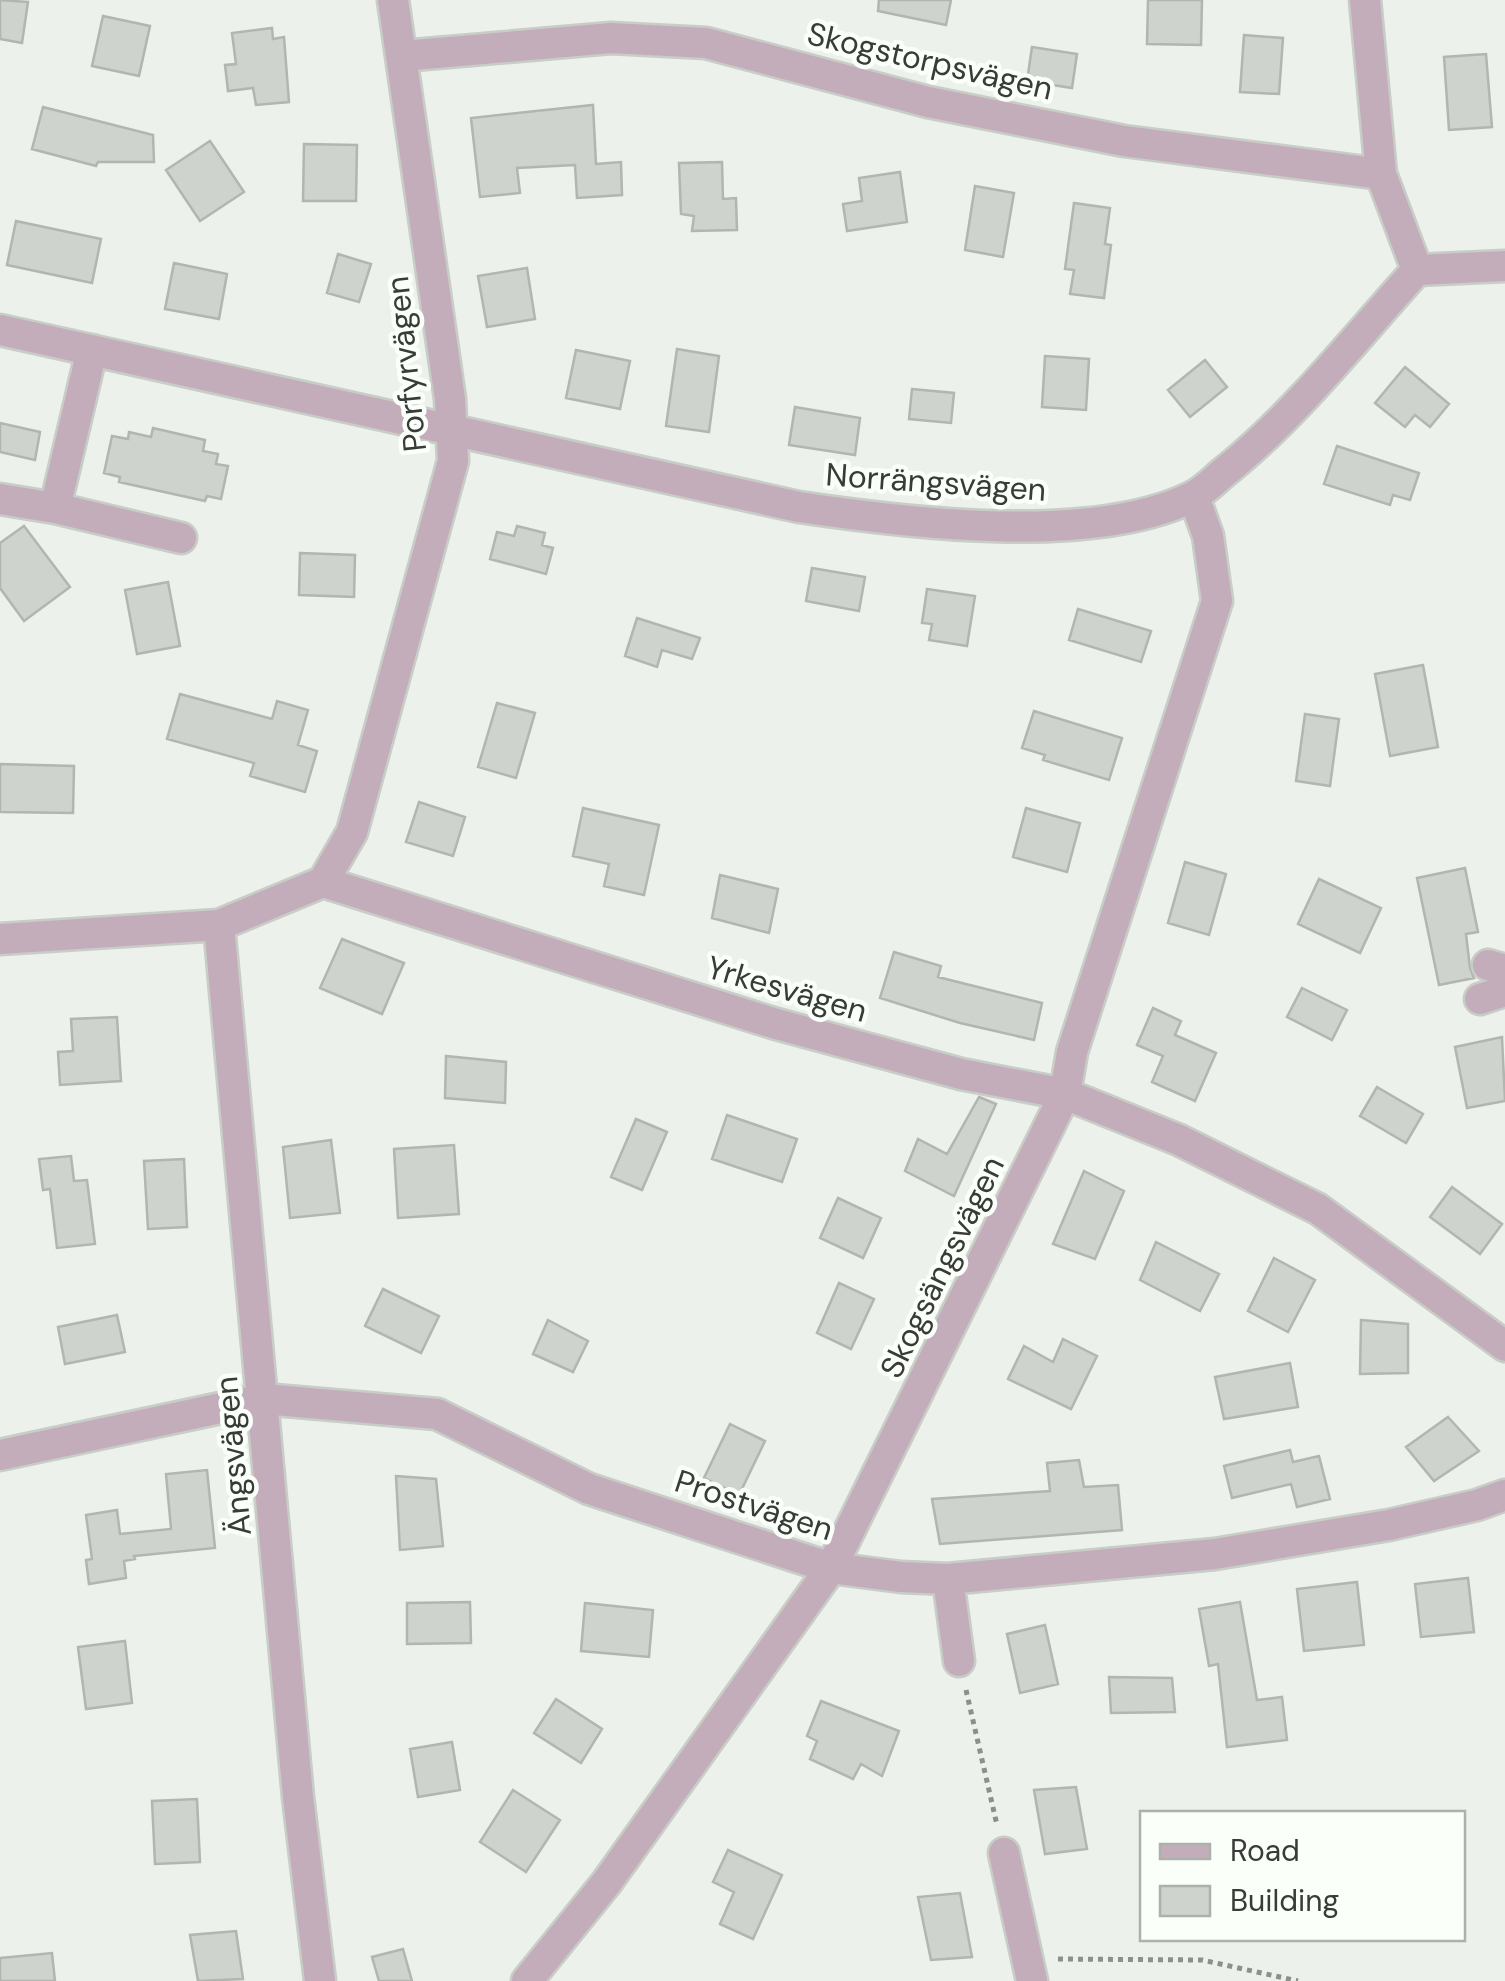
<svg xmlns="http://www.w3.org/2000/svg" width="1505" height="1981" viewBox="0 0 1505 1981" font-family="'DM Sans',sans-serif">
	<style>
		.building { fill: #ced3cd; stroke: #b1b6b0; stroke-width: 2.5 }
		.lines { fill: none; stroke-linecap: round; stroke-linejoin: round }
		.minor-casing { stroke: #c9cdc7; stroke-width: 35 }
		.path { stroke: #8c8f8b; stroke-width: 5; stroke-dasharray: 5 5; stroke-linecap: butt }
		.minor { stroke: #c4adbb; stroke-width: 30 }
		.labels { text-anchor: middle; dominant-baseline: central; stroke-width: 9; stroke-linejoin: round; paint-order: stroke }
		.street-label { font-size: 32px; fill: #393b39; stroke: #fafff9 }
	</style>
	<rect width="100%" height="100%" fill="#edf1eb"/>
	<path class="building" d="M0,0L28,2L22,43L0,39Z
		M879,0H951L946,25L878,11Z
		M1148,0H1202L1201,45L1147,44Z
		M103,16L150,26L139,76L92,66Z
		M272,28L273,39L284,37L289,102L256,105L253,88L228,91L225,65L236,64L232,33Z
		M1244,35L1283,38L1279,94L1240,92Z
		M1032,47L1077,54L1072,88L1027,81Z
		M1486,54L1492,127L1449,130L1444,57Z
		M593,105L596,164L621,162L622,195L577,198L575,165L517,168L520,193L480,197L471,118Z
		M43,107L153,135L154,162H98L96,166L32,149Z
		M210,141L244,192L200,221L166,170Z
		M304,144L357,145L356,201H303Z
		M722,162L723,199L736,198L737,230L692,231L694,216L681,214L679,163Z
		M900,172L907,222L847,231L843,204L862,201L859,178Z
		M975,186L1014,193L1003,257L965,250Z
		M1074,203L1110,208L1105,244L1111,245L1104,298L1070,294L1074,270L1065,269Z
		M16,221L101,239L92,283L7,265Z
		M338,254L371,264L359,302L327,293Z
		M174,263L227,274L219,319L165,309Z
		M527,268L535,319L487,327L478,276Z
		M677,349L719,356L709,432L666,426Z
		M576,350L630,361L620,409L566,398Z
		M1045,356L1089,359L1086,410L1042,407Z
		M1205,360L1227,387L1190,417L1168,390Z
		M1405,367L1449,404L1430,427L1415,415L1405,427L1375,403Z
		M912,389L954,393L951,423L909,419Z
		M795,407L860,418L855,455L789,445Z
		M0,423L40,432L35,460L0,452Z
		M153,428L205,440L203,451L218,454L216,464L228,466L221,499L207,496L205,501L119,482L120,477L104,473L112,436L128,439L129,432L151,437Z
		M1337,446L1419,473L1410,500L1393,495L1390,505L1324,484Z
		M24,526L70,587L24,621L0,588V543Z
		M517,526L545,533L542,545L553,548L546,574L490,559L497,532L514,536Z
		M300,553L355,555L354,597L299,595Z
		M812,568L865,577L859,611L806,601Z
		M168,582L180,646L137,654L125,590Z
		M927,589L975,596L967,646L929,640L932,624L922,623Z
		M1078,609L1151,631L1141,662L1069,640Z
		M637,618L700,638L692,659L662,650L657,667L625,656Z
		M1423,665L1438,747L1390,756L1375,674Z
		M180,694L272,719L277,701L308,710L298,745L317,751L305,792L250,776L254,763L167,739Z
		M497,703L535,713L516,778L478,767Z
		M1034,711L1122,738L1109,780L1043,760L1045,755L1022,748Z
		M1305,714L1339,719L1330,786L1296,781Z
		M0,764L74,766L73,813L0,812Z
		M419,802L465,817L453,856L406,842Z
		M583,808L659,825L644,895L604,886L609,864L573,856Z
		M1026,808L1080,823L1067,872L1013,857Z
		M1185,862L1226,874L1209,935L1168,923Z
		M1465,868L1478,932L1466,934L1470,968L1474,978L1439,985L1417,878Z
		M720,875L778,889L769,933L712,918Z
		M1319,879L1381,908L1360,953L1298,924Z
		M342,939L404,963L382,1014L320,988Z
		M894,952L941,966L938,977L1042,1003L1034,1040L960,1023L880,998Z
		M1302,988L1347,1010L1332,1040L1287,1017Z
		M1153,1008L1181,1021L1175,1035L1216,1053L1195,1101L1152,1082L1163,1056L1137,1045Z
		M117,1017L121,1081L60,1085L58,1052L73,1051L71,1019Z
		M1502,1037L1505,1101L1467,1108L1455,1047Z
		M446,1056L506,1062L505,1103L445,1098Z
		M1377,1087L1423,1114L1406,1143L1360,1116Z
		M979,1097L996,1104L954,1196L905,1171L918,1139L947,1154Z
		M727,1115L797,1139L782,1182L712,1159Z
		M636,1119L667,1132L642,1190L611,1177Z
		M331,1140L340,1213L290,1218L283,1147Z
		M454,1145L459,1214L398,1218L394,1149Z
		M71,1156L74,1181L87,1180L95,1244L57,1248L50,1189L43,1190L39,1159Z
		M184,1159L187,1227L148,1229L144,1161Z
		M1084,1171L1124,1191L1095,1259L1053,1244Z
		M1452,1187L1502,1224L1480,1254L1430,1217Z
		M838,1198L881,1218L863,1258L820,1238Z
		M1156,1242L1219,1274L1200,1311L1140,1280Z
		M1274,1258L1315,1280L1288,1332L1248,1311Z
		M839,1283L874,1299L851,1349L817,1333Z
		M383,1289L439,1316L421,1353L365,1326Z
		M117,1315L125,1352L65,1364L58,1327Z
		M548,1320L588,1341L573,1372L533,1354Z
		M1361,1320L1408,1324V1373L1360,1374Z
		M1063,1339L1097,1356L1071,1409L1008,1379L1024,1346L1053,1362Z
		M1290,1363L1298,1407L1224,1419L1215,1377Z
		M1448,1417L1479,1451L1434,1481L1406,1447Z
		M730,1424L765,1441L739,1495L704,1478Z
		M1290,1450L1293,1462L1319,1456L1330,1499L1297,1507L1291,1484L1232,1498L1224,1466Z
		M1079,1460L1084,1487L1118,1485L1122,1530L940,1544L932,1499L1050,1491L1047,1463Z
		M207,1470L215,1548L134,1556L135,1559L124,1561L126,1578L89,1584L86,1560L92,1559L86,1515L117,1510L120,1534L171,1529L166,1474Z
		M396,1476L436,1479L443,1546L400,1550Z
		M1468,1578L1474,1632L1421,1637L1415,1584Z
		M1357,1582L1364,1645L1304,1651L1297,1589Z
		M470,1602L471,1643L407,1644V1603Z
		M1240,1602L1257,1700L1282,1697L1287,1740L1227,1747L1218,1664L1209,1666L1199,1609Z
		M585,1603L653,1610L649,1657L581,1651Z
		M1045,1625L1058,1684L1020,1693L1007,1634Z
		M125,1641L132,1703L86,1709L78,1647Z
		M1109,1677L1172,1678L1175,1712L1111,1713Z
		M556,1699L602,1729L581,1763L534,1733Z
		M821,1701L899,1731L882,1776L861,1764L853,1779L810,1759L817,1741L807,1736Z
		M452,1742L460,1790L418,1797L410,1749Z
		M1076,1787L1087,1849L1045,1854L1034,1790Z
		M513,1790L560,1820L526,1872L480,1842Z
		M197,1799L200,1862L155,1864L152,1801Z
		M728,1850L782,1875L753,1939L720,1924L734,1892L713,1882Z
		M960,1893L972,1957L931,1960L918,1897Z
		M236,1931L243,1979L198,1981L190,1935Z
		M403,1949L412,1981H379L372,1957Z
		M52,1953L55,1981H0V1958Z"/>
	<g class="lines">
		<g class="minor-casing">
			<path id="minor" d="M1365,0L1381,174L1417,270
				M402,56L611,38L706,43L928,102L1124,141L1381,174
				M1417,270L1505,266
				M0,330L799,507C907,523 1092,546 1192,497C1205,491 1216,478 1228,469C1298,412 1356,337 1417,270
				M92,350L55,508L181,538
				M0,499L55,508
				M323,882L352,832L453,461L450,399L393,0
				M219,925L298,1797L320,1981
				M0,939L219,925L323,882L773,1023L961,1074L1065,1094L1179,1140L1318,1209L1505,1346
				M1488,965L1505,970
				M1480,999L1505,991
				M0,1455L263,1399L437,1414L589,1489L831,1568L901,1577L948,1579L1215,1554L1389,1525L1477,1505L1505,1495
				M948,1579L959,1661
				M1004,1853L1032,1981
				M527,1981L607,1882L831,1568L1065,1094L1072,1052L1217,601L1208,536L1194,497"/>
		</g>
		<path class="path" d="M966,1690L997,1825
			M1058,1959L1202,1960L1298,1981"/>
		<use href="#minor" class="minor"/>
	</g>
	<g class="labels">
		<g class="street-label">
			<text transform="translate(930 61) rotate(13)">Skogstorpsvägen</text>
			<text transform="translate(406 364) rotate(-96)">Porfyrvägen</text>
			<text transform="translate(936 482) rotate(4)">Norrängsvägen</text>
			<text transform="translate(787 989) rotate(16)">Yrkesvägen</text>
			<text transform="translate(942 1267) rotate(-64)">Skogsängsvägen</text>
			<text transform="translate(233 1456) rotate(-95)">Ängsvägen</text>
			<text transform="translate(754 1505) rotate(18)">Prostvägen</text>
		</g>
	</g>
	<rect x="1140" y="1811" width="325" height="130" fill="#fafff9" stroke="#adb1ac" stroke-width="2.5"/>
	<rect x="1160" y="1844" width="50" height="15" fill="#c4adbb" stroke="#adb1ac" stroke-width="2.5"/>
	<text x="1230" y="1861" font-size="30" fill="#393b39">Road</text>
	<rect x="1160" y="1886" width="50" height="30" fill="#ced3cd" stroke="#adb1ac" stroke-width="2.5"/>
	<text x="1230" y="1911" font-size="30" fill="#393b39">Building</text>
</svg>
